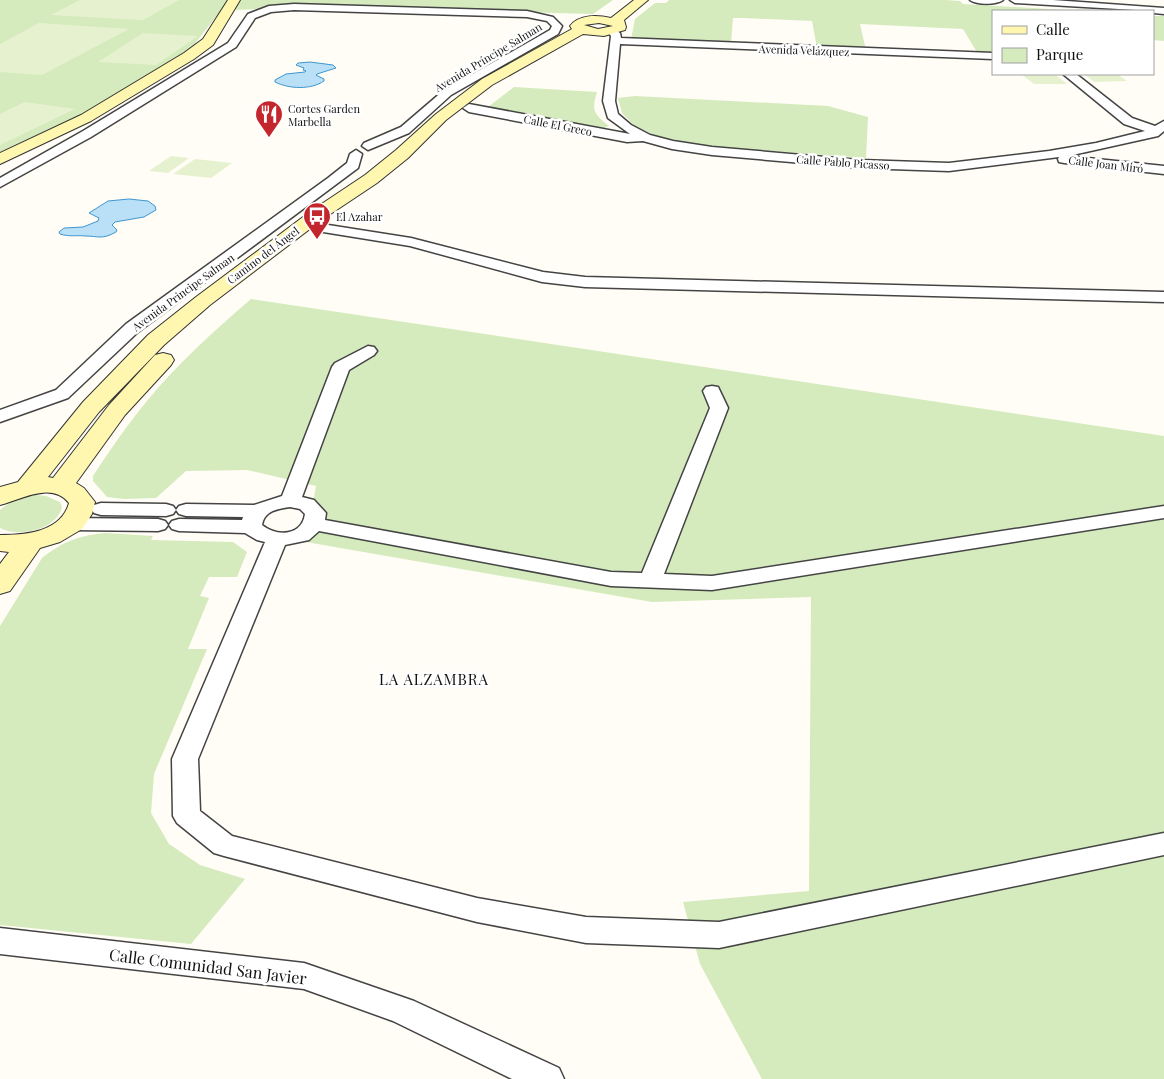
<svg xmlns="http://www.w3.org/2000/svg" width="1164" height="1079" viewBox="0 0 1164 1079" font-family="'Playfair Display',serif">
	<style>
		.green { fill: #d5ebbd }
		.pitch { fill: #e6f2cf }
		.water { fill: #b9e0f7; stroke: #3f96cf }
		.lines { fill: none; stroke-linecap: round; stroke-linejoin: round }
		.street-casing { stroke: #444; stroke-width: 3 }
		.secondary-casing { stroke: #333; stroke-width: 2 }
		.street { fill: #fff; fill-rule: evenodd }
		.secondary { fill: #fff6b0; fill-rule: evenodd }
		.labels { text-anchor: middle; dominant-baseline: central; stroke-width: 5; stroke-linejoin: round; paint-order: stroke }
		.far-street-label { font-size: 11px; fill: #111; stroke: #fff }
		.far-poi-label { font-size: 11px; fill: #111; stroke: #fff; text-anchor: start }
		.neighbourhood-label { font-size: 15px; letter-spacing: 1px; fill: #111; stroke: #fff }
		.near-street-label { font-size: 16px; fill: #111; stroke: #fff }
	</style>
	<rect width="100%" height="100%" fill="#fffdf5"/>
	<path class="green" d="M0,0H229L190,50L95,108L0,153Z
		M239,0H613L593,14L278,6L261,9L233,10Z
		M669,0H945L960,1L963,4L1082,11H993V54H978L963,29L860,24L866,50L817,48L812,21L743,18H733L731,44L631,39L635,19L655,3H666Z
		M1153,16H1164V41L1153,40Z
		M514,87L597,92C591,111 594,114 609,126L599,130L488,107Z
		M635,96L828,106L868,117L866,158L698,146L659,137L635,126L622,113L618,98Z
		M251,299L1164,436V1079H762L700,964L683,902L809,891L811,597L652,602L306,542L316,486L247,470L186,471L156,498L124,499L107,497L93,481V476C110,450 127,425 147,401C177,364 214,331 251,299Z
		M36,495L46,496L60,502L62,507C57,530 18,538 0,528V510C10,501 22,497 36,495Z
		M106,533L153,536L151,540L233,542L247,552L237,577H209L200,596L209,598L188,649H207L154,774L151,813L169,844L200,865L245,879L191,944L0,925V626L42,558C62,542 80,535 106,533Z"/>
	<path class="pitch" d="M80,0H179L143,20L51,15Z
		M39,23L129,29L42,75L0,72V44Z
		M143,33L198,36L156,65L98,62Z
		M1021,74H1055L1067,84H1034Z
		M1084,74H1117L1127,81L1094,82Z
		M25,102L75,109L0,145V114Z
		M171,156L189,158L168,173L149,171Z
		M195,159L232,163L211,178L173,174Z"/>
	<path class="water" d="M310,62L333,65L336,68L317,74L316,75L324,79V81C311,90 289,89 275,82V80L286,74L305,72L306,71L303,70L304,68L296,65L298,63Z
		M129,199L148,201L155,206L156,210L144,217L115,222L112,225L117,230L116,232C102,240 98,236 85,236C76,235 69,237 60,234L59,232L64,228L83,227L98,221L99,218L89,213L108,201Z"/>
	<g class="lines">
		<g class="street-casing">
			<path id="street" d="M970,0H1003C996,5 977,5 970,0Z
				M1010,0H1053L1164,8V14L1153,13V11L1015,3Z
				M294,4L527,11L553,17L562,26L558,34L451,95L409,133L368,150L362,146L364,143L401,127L443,91L550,30L552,26L547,21L527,17L294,10L271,12L255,18L236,47L91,137L0,187V178L83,131L228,43L248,14L269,6Z
				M612,28L620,33L621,38L993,53V59L620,44L615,101L618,114L631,125L650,135L673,141L712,147L860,160L949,163L1049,151L1096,143L1145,131L1124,124L1063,74H1076L1132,118L1155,126L1164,121V131L1158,136L1068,156L1164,166V174L1064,163L1059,162L1058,159L1059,157L949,171L860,168L712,155L672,149L643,141L627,142L469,112L463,108L469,104L630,134L608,118L603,101L611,36L607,31Z
				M356,150L362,154L358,168L138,332L68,398L0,422V410L56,390L126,324L328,178L347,163L350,154Z
				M322,224L411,238L543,272L585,277L1164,292V302L585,287L542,282L410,246L317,231L315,228L317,225Z
				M368,346L374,347L377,351L374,355L349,370L302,497L314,500L326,513L325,520L611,572L642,573L710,408L703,391L706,387L712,386L718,387L728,408L664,574L712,576L1164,506V518L712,590L611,586L319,531L309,540L285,545L198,759L200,811L232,836L477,898L586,917L719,922L1164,833V855L719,948L586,943L477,922L224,856L214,853L177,823L173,816L172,759L265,542L257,540L245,533L179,531L172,529L169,525L172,521L179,519L242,520L243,517L186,516L179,514L176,510L173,514L166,516L101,515L94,513L91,509L94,505L101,503L166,504L173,506L176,510L179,506L186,504L254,505L282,496L332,367L335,363ZM290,507L300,509L305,514C302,536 277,537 262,525C264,511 277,509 290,507Z
				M72,518L158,519L165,521L168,525L165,529L158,531L72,530L65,528L62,524L65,520Z
				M0,928L304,963L414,1001L559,1068L564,1079H512L393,1021L304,989L0,954Z"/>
		</g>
		<g class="secondary-casing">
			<path id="secondary" d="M228,0H240L213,45L194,59L91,121L0,164V153L81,115L184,53L203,39Z
				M634,0H648L624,20L626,27L625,30L604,36L583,34L492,85L446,120L408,158L377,183L323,219L210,305L164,345L99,412L48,477L53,478L109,405L155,355L163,353L171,355L174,360L171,365L125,415L76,483L84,488L95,502L92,514L82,529L60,542L40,548L10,591L0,594V564L9,552L0,551V535C26,535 61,532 69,503C51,481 21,500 0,505V487L18,482L83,402L148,335L196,297L311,211L365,175L396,150L436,114L482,79L572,29L570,26C579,14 598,15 611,18ZM599,23L613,26L598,29L584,25Z"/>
		</g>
		<use href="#street" class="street"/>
		<use href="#secondary" class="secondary"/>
	</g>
	<defs>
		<g id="restaurant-pin" transform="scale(1.4375)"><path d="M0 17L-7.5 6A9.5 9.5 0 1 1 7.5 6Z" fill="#c4262e" stroke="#fff"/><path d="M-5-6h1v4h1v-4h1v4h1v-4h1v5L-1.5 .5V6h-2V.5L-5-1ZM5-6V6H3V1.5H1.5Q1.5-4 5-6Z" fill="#fff"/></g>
		<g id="bus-pin" transform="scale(1.4375)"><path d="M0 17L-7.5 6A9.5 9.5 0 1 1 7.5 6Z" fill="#c4262e" stroke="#fff"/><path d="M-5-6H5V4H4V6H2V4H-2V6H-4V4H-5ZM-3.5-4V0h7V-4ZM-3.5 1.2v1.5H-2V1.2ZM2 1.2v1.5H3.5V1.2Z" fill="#fff"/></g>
	</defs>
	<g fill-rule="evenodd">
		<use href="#restaurant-pin" x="269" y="114"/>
		<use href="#bus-pin" x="317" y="216"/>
	</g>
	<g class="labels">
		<g class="far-street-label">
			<text transform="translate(804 50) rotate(2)">Avenida Velázquez</text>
			<text transform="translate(488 57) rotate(-31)">Avenida Príncipe Salman</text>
			<text transform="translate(558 125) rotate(11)">Calle El Greco</text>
			<text transform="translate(843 162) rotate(4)">Calle Pablo Picasso</text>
			<text transform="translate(1106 164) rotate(7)">Calle Joan Miró</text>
			<text transform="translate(263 255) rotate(-37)">Camino del Ángel</text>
			<text transform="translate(183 292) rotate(-36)">Avenida Principe Salman</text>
		</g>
		<g class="far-poi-label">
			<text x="288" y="108">Cortes Garden<tspan x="288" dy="13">Marbella</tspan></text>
			<text x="336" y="216">El Azahar</text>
		</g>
		<g class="neighbourhood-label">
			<text x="434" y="679">LA ALZAMBRA</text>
		</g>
		<g class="near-street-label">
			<text transform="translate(208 966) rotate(7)">Calle Comunidad San Javier</text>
		</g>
	</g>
	<rect x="992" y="10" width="162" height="65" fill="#ffffff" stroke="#a0a0a0"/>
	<rect x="1002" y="26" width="25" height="8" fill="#fff6b0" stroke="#a0a0a0"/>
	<text x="1036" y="35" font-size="15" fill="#111111">Calle</text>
	<rect x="1002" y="48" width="25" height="15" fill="#d5ebbd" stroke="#a0a0a0"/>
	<text x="1036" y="60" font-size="15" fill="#111111">Parque</text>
</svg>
